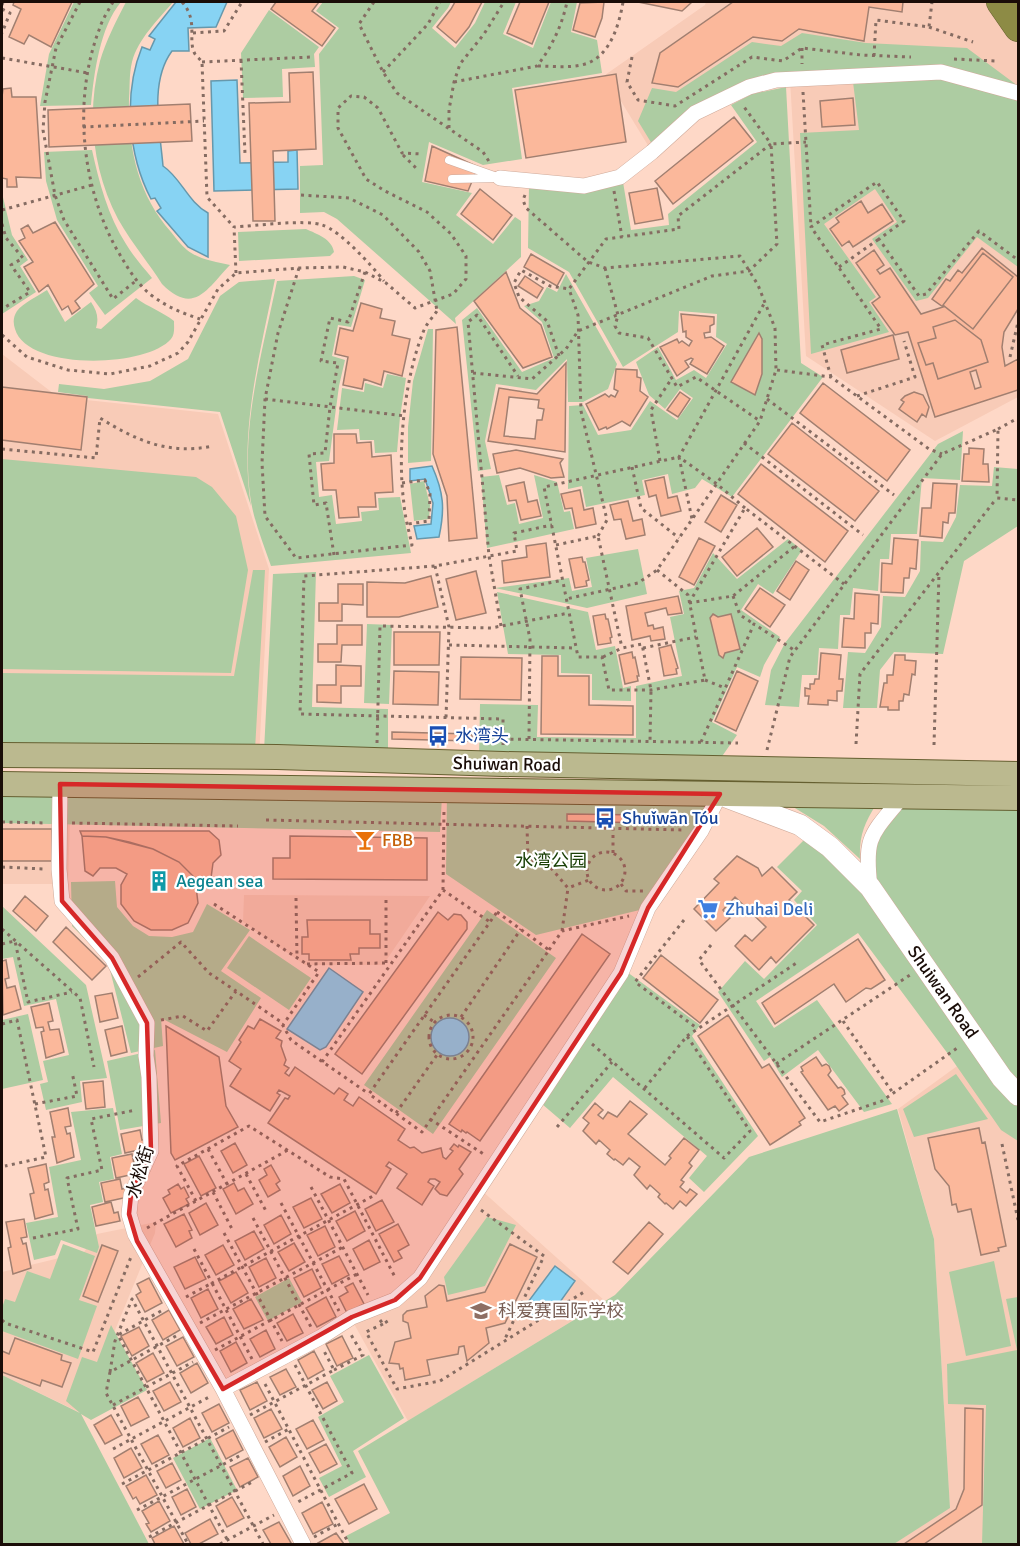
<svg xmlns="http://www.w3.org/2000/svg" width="1020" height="1546" viewBox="0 0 1020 1546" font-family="Signika,'Noto Sans SC',sans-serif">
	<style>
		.built { fill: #f8cbb7 }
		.green { fill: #adcca2 }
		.water { fill: #87d3f3; stroke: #6698ac; stroke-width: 1.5 }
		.building { fill: #fbb89b; stroke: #a17f70; stroke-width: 1.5; fill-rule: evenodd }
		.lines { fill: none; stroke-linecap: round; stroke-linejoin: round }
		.lane-casing { stroke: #cfaa9a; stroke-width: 9 }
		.street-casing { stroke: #cfaa9a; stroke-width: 16 }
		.secondary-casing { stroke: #cfaa9a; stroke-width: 22 }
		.primary-casing { stroke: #655f30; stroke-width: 26 }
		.highway-casing { stroke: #655f30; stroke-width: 28 }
		.path { stroke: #856c62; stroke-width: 3; stroke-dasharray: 3 4.5; stroke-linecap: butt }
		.lane { stroke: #fff; stroke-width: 8 }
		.street { stroke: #fff; stroke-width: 15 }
		.secondary { stroke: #fff; stroke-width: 21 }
		.primary { stroke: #bbb98f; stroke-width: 24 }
		.highway { stroke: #8d8b45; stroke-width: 27 }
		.path-bridge { stroke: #856c62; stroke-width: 3; stroke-dasharray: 3 4.5; stroke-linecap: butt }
		.marked { fill: #d62828; fill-opacity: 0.2; stroke: #d62828; stroke-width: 4.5; stroke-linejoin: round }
		.labels { text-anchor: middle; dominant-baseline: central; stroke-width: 4.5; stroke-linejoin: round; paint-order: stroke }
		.transit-label { font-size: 18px; fill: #164399; stroke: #fff; text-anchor: start }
		.street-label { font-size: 18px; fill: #1a0d08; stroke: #fff }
		.food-label { font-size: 18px; fill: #c56008; stroke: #fff; text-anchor: start }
		.park-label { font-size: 18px; fill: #1a4007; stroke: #fff }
		.culture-label { font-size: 18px; fill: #0d838f; stroke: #fff; text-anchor: start }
		.shop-label { font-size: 18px; fill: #366cbe; stroke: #fff; text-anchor: start }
		.education-label { font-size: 18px; fill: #785e54; stroke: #fff; text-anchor: start }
	</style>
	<rect width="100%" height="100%" fill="#fed8c7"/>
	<path class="built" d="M706,2H999L1018,29V397L935,441L806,356L790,79L695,113L652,152L605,75L705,5Z
		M2,354L58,397L218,414L269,569L259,757L2,754Z
		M2,784L71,785L68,884H2Z
		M244,895L430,896L383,965H305L243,922Z
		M982,1048L1018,1095V1544H894L950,1507L934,1239L898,1109Z
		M480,1189L605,1301L408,1421L353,1322L395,1301Z
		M156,1222L155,1233L81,1413L2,1375V1272L84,1252L97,1234Z"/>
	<path class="green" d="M74,2H121C100,27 94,73 91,105L40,106L49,54Z
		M126,2H173C158,20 138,39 132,62C129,74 130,87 129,99C128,148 138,195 171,232C176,238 181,245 187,250C198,259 216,262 230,265C207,289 194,316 162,284C148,262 131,242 118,219C93,171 86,114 100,61C106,41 116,21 126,2Z
		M323,2H451L448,8L432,28L455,48L475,23L485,2H516L503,34L533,48L551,2H577L571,32L597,40L602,73L512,88L522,159L483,165L429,142L422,182L472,193L456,215L493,244L515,217L521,221V257L455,318L456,324L337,219L324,212L300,213V166L323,165L319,54L339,28L316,11Z
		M269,10L319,47L314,54L315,67L282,69L283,97L243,98L241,53Z
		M802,33L866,43L967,48L1018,86L939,68L776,75L652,144L638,121L652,88L676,92L752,42L781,46Z
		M942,78L1018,100V267L977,237L928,298L916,301L872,239L897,222L875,189L824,224L876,297L869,302L889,332L811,354L800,133L859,130L853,82Z
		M786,87L801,363L823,377L732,497L702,479L695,488L672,494L668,474L642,480L645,495L586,507L582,486L568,489L569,406L583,405L598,435L631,430L650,401L677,420L693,398L680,389L665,409L649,395L636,362L658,347L676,380L694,370L706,378L727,344L716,337L717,314L679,311L678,332L623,367L569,272L528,248L529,185L623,182L631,230L669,225L668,214L757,142L731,105L752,94Z
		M92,150C99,182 108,216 126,244C133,256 143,267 152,278L105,315L89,293L98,286L57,220L46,181L44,152Z
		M2,193L12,235L28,260L20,266L36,292L2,314Z
		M306,229C317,234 332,239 334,252L330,256L239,261L238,232Z
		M566,274L617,364L608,389L583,402H568L567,359L536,390L496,384L485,441L491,469L478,471L462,320L477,308L522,372L554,358L542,322L524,306L539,301L547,287L557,292Z
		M354,276L365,280L351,327L338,325L332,356L345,360L339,386L329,461L316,462L319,497L332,495L336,524L362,521L361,512L379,510L378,498L400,497L411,553L271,566C263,543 253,519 250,495C241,423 263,350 277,281Z
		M275,279C260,354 239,430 251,506L220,412L88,398L87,396L58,392L59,384L104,389L150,381L188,359L220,296L239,282Z
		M47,290L65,322L91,302C97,311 99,318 96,328L101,329L136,298C148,307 163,312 174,321C174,328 175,334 171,339C146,368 27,371 15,329C13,323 13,317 17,311C23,303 38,296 47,290Z
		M428,329H433L431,461L408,463V427L413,381Z
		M387,374L406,378L400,417L397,452L375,453L374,440H360L359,429L337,430L342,388L364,392L365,383L383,388Z
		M963,431L960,480L922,478L917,534H891L889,559H880L878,591L853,588L850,615H840L838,649L819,648L817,675H802L799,707L765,705L771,670L785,643L938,444Z
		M2,459L196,477L212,487L236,516L248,570L231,673L2,669Z
		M994,467L1018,469V526L964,561L943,654L894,652L880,670L877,708H843L848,652L865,653L881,627L883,596L905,597L920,571L921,541L943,542L956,517L960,485L992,486Z
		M499,475L507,505L515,503L519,524L543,518L534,475L557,482L564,512L570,511L574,529L487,548L481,477Z
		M424,481L430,505L429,519L414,521L410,484Z
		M788,539L802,550L773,594L758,584L741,610L780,637L764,665L760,677L737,667L712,722L737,735L718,762L479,758L480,704L538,705L537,737L636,738V686L682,676L670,617L684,614L679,591L694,588L713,553L737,579Z
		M638,549L647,594L587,608L495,588L569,578L572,591L592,587L586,558Z
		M253,570H265L255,750L2,749V673L234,676Z
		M316,572L312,707L388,709V755L264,751L273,574Z
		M497,592L588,612L596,650L615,646L623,688L631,686V701L592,700V674L561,673V655L508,654Z
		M367,624L392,625L389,704L364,703Z
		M2,788L442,796L440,832L2,823Z
		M447,791L719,794L648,908L536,935L446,874Z
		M902,797L1018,799V1094L871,887L875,831Z
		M790,805H876C864,823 859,837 860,859L824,826Z
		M807,837L868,890L1018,1100V1141L1001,1130L951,1058L858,933L756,1001L774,1028L817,1000L892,1104L864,1112L818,1050L782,1077L770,1057L764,1061L718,992L745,961L764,979L817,925L794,900L802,891L777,867Z
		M115,881L117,907L133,926L149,936L172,937L193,932L207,904L250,930L221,971L261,998L227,1052L161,1018L163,1046L131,1053L108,962L72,926L71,882Z
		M2,906L86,985L107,1078L80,1081L82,1102L46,1110L40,1084L48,1082L43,1061L69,1055L56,999L24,1006L13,957L2,959Z
		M487,910L556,958L433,1134L364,1085Z
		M249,936L311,978L289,1010L227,968Z
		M627,972L700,1025L692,1036L758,1136L704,1192L689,1178L707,1156L613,1077L570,1128L542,1104Z
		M28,1014L43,1080L2,1089V1020Z
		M155,1050L161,1123L120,1130L107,1061Z
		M956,1074L988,1119L914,1137L903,1109Z
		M113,1108L122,1154L110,1157L114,1179L99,1182L103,1202L90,1205L99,1247L97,1253L61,1240L55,1255L34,1260L26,1223L58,1217L49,1167L81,1160L71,1112Z
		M897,1109L934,1239L950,1508L894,1544H350L346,1536L390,1513L358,1451L615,1295L749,1157Z
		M487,1217L516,1225L485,1286L448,1295L444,1277Z
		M63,1244L95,1256L79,1300L97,1306L78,1359L2,1331V1308L5,1299L15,1302L27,1271L50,1279Z
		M994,1261L1011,1346L966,1356L949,1272Z
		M289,1278L302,1302L268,1321L255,1297Z
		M1018,1297V1544H982L986,1405L948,1404L947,1364L1017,1350L1006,1299Z
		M111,1325L147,1390L91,1420L81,1414L149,1544H2V1375L80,1413L66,1401L82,1357L97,1362Z
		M369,1355L404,1418L353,1451L366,1477L329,1497L319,1478L342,1466L318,1417L344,1402L330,1376Z
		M210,1438L237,1490L200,1509L173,1458Z"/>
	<path class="water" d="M176,2H227L216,27L188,28L189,51H172C149,82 160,130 163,166C181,178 188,202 208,213V257L188,247L157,211L161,208L155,198L151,199C128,155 123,94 142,47L150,50L155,39L149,36Z
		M237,80L240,163L288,162V151L297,150L298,189L214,191L211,81Z
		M432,466C444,493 445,509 439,537L417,539L414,526L431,524L433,503L425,479L410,481V469Z
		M329,968L363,992L326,1047L320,1050L287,1029Z
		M431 1037a19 19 0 1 1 38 0a19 19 0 1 1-38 0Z
		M555,1266L575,1281L560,1302L533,1318L522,1310Z"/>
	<path class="building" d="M14,2H72L51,47L29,35L24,44L9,37L21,9L13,5Z
		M276,2H319L312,11L335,28L322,46L271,9Z
		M455,2H482L469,27L456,43L437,27L451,9Z
		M520,2H549L532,44L507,33Z
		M638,2H692L682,11Z
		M733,2H903L902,12L869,7L864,41L799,29L782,41L753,37L678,87L652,83L660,53Z
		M580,3L604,2L602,18L595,37L573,30Z
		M313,72L316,149L273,151L275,221H253L249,103L290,102L289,73Z
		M616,74L626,142L526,158L515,90Z
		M11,88L12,97H36L41,178L16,177L17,187H7V179L2,178V97L3,89Z
		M853,98L855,125L822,127L820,101Z
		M190,104L192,141L49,147L48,110Z
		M734,117L753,141L673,204L655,181Z
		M432,146L478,167L468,191L425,181Z
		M657,188L663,219L635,224L629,193Z
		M480,189L512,215L493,240L461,214Z
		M861,201L868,213L882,204L893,221L853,247L849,241L842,246L830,229L839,222L836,218Z
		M55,222L94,284L75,301L80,308L72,314L68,306L62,310L48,285L39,292L24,267L33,262L19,241L25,238L21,229L28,225L33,233Z
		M982,248L1018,277V309L1004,332L1002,347L1005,366L1018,359V390L935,417L908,332L895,335L872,303L880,297L856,263L874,250L884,265L877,270L880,274L890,268L921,314L943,307L932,299L946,279L950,281L958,270L962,273ZM983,253L1013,277L973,329L943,305ZM955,320L981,340L988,362L938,379L933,363L926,365L918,343L936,338L933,327ZM976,370L981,387L975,389L970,372Z
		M983,253L1013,277L973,329L943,305Z
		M531,254L564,273L557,286L524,267Z
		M506,272L520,308L541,325L552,357L523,368L474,301Z
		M525,276L543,288L537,298L518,286Z
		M361,303L382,309L380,318L395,321L392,335L410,339L402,376L384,371L381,385L364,379L362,389L343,385L348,357L335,354L340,328L353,331Z
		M681,314L714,317V324L710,326V332L704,333L705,338L711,337L724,346L707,374L690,364L693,359L691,358L685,361L689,367L677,376L660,347L677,339L679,343L682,341L689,346L692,341L686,337V331L683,332Z
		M955,320L981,340L988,362L938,379L933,363L926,365L918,343L936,338L933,327Z
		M457,327L477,538L449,541L447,496L433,454L436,330Z
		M759,333L762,339V374L755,395L731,382Z
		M893,335L899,359L847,373L841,350Z
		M566,363L565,452L488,441L499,388L537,394Z
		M616,369L637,370V377L641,378L640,391L648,397L630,426L622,421L607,429L606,427L599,430L586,404L605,394L609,397L611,395L615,397L618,391L614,389Z
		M823,383L910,450L887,481L800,413Z
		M2,387L87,397L81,450L2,440Z
		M680,392L690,399L678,417L667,410Z
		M914,392L923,395L929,407L926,417L922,414L917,422L899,409L904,402L901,400L905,396Z
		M509,397L539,400L538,408L544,409L542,420H537L535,439L504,436Z
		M792,423L879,491L855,521L768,454Z
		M334,434H356L357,443L371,442L372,457L391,455L393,492L375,493L376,507H358L359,517L339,518L336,490H323L321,464L334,463Z
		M969,448L984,449L983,464H988L989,482L962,481L964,454H969Z
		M516,450L563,459L560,463L564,477L551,478L520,468L497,473L493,454Z
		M761,464L848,531L825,562L738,494Z
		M664,477L668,498L677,496L681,511L661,516L656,495L649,497L645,481Z
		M524,482L528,502L537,500L541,516L521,520L516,500L509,501L506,486Z
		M933,483L957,484L955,513H949L948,523L943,522L942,538L920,536L922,508H931Z
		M580,490L584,510L593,508L596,524L576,528L572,508L565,509L561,494Z
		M721,495L737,505L721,532L705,522Z
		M628,501L633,521L642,519L645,535L626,539L621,519L614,520L610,505Z
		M757,528L773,547L737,576L722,557Z
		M699,538L715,546L694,585L679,577Z
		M894,538L918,540L916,569L910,568L909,578H904L903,593L881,592L882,563L892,564Z
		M546,543L550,577L504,583L502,561L527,557L526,546Z
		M582,557L583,562H585L589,580L586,581L587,586L575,588L569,559Z
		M796,561L809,570L790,600L777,591Z
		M476,571L486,613L456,620L446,579Z
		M431,576L438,607L399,617H367V582L405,583Z
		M338,584H363V605L342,604V621H319V603H338Z
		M760,588L785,605L770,627L745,609Z
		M855,593L879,595L878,624L871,623V633H865V648L842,647L844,618L854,619Z
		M678,596L682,613L668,615L666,608L645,613L648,626L653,625L654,629L663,627L665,639L651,641L650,636L632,640L626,606Z
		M605,614L606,619H608L612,637L610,638L611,643L598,645L593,616Z
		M713,614L718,617L731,614L740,649L725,653L723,658L719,655L710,618Z
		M337,625H362V645H342L341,662H318V644H337Z
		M394,632H440L439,665H394Z
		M671,645L678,668L676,669L677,674L664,676L659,648Z
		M632,652L633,658L635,657L639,676H637L638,681L625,684L619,655Z
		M821,653L841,655L839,679H843L842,691H837V701L828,700V705L808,704L809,696H805V688L810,689V684H814L815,679H819Z
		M895,655H905V660L916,661L915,675L912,674L909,695L904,694L903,701H899V710H888V707H880L884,683H887V675H893Z
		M542,656H558V676H589V705L633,706V735L541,734Z
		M461,657L522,658L521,700L460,699Z
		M336,665L361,666V686H341V703L317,702V685H336Z
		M394,671L439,672L438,705L393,704Z
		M737,671L758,681L736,731L715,721Z
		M392,732L472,734V741L392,739Z
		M567,814L644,815L643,823L567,821Z
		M2,829H52V861H2Z
		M80,831H209L219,840L221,855L213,863L211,878L196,884L195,878L179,862L153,849L106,837L82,836Z
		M82,836L106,837L129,842L153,849L179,862L195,878L198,903L188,923L172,930H151L134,921L121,904V885L127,874L116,868H100L93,876L85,871Z
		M290,836L427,838V880L273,879V858H290Z
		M737,856L758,868L762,876L772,867L797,892L789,900L814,925L776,963L771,957L759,970L735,946L745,935L752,941L766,927L735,897L723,910L730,918L716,931L694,909L719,883L714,879Z
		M25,896L48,916L36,931L13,911Z
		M438,912L448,920L454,914L461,915L467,922V929L362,1074L335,1054Z
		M307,920H370V934H380V948H359V954H350L351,960H309V954H302V937H308Z
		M66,927L106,966L92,980L53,942Z
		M582,934L610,954L480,1141L467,1132L466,1133L462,1130L461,1132L449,1124Z
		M858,939L885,980L871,989L866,988L846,1002L834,984L775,1024L762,1003Z
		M661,955L718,1000L700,1023L643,978Z
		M6,960L9,978L5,979L7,988L15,986L21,1009L3,1015L2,961Z
		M112,993L118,1018L100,1022L95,996Z
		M49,1003L53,1021L48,1022L50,1030L59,1029L64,1052L46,1058L41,1032L44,1031L43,1027L36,1028L31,1007Z
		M728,1015L762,1068L769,1064L805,1118L799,1122L801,1125L770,1145L698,1036Z
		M260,1019L281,1031L276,1038L282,1041L281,1046L286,1060L284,1065L289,1068L285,1073L289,1076L295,1067L334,1094L339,1088L348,1094L344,1100L353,1106L359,1097L405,1129L398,1140L410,1148L414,1147L422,1153L441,1148L443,1157L446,1159L453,1151L450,1149L454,1144L458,1147L459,1145L471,1152L459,1169L463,1174L447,1196L440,1194L435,1189L440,1182L435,1179H430L428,1182L434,1186L422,1205L397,1188L407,1174L389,1162L386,1166L391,1169L376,1194L268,1123L285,1098L288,1099L290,1096L279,1090L277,1093L280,1095L270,1111L230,1086L241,1069L229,1061L241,1042L239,1040L248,1026L254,1029Z
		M122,1026L127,1052L111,1056L105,1030Z
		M166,1026L219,1057L226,1106L238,1127L175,1160L171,1153Z
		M816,1057L822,1066L826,1064L829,1066L831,1071L828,1075L838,1088L841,1087L844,1090L845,1094L842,1096L848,1104L839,1111L835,1106L828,1110L801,1072L803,1071L801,1067Z
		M103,1081L105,1107L86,1109L83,1083Z
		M630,1101L647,1114L628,1134L665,1165L671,1158L669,1156L684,1138L699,1150L689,1163L692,1166L681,1180L684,1182L680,1187L687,1193L690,1189L697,1194L686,1206L680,1201L673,1209L666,1203L665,1204L658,1197L660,1194L650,1185L647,1189L634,1175L640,1167L629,1158L623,1165L615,1159L614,1160L607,1154L610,1150L599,1140L596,1144L583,1131L589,1123L583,1118L595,1103L603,1110L598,1115L603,1119L608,1112L617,1117Z
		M68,1108L71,1126L65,1127L67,1134L70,1133L74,1157L57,1163L52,1137H55L50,1112Z
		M979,1128L982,1143L985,1142L1006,1246L998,1248L999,1251L981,1255L971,1209L958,1212L956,1204L952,1205L949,1186L935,1169L928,1138Z
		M140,1130L142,1140L146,1139L148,1148L125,1153L121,1134Z
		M235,1143L247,1165L233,1173L221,1151Z
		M132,1154L134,1164H138L139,1173L116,1178L112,1158Z
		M199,1156L216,1188L201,1196L184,1164Z
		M46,1164L49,1182L44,1184L45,1190L48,1189L53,1214L35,1219L30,1194L34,1193L28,1168Z
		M271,1165L280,1181L276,1184L280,1190L268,1197L259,1180L267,1175L264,1169Z
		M120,1179L122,1189L126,1188L128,1197L105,1202L101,1183Z
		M234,1183L238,1191L244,1188L253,1204L236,1214L223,1189Z
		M178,1184L181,1189L184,1187L189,1197L186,1199L189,1204L171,1213L163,1198L170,1194L168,1190Z
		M340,1184L350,1203L332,1213L321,1194Z
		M311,1198L322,1219L304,1228L293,1207Z
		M382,1200L394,1222L376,1231L365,1209Z
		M111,1202L114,1213L118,1212L120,1221L96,1226L92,1207Z
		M206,1203L218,1225L200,1235L189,1213Z
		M355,1211L365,1231L347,1241L336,1221Z
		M184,1214L192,1230L189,1231L192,1238L176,1247L164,1224Z
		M281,1215L291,1234L274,1244L264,1225Z
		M24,1219L27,1237L21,1238L23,1244L26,1243L31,1268L13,1274L8,1248L11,1247L6,1222Z
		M649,1222L663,1234L628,1274L613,1262Z
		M398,1224L409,1245L398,1251L402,1258L394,1262L379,1234Z
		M325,1226L335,1247L318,1256L307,1235Z
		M254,1231L264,1249L245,1260L235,1241Z
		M369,1240L380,1262L364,1270L353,1249Z
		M294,1243L305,1262L289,1271L278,1252Z
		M510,1244L537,1257L505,1323L486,1328L489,1343L467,1361L464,1346L459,1347L458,1354L427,1360L430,1375L405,1380L403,1368L400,1369L399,1364L389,1363L395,1342L411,1338L408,1323L403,1321V1315L407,1311L427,1307L425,1296L439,1285L444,1286L447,1301L485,1292Z
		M102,1245L118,1251L98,1302L83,1296Z
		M223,1245L234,1265L216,1275L205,1255Z
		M339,1256L349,1275L332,1284L322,1264Z
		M195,1257L206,1279L185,1289L174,1267Z
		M266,1258L276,1278L259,1287L249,1267Z
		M312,1269L321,1288L304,1297L294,1278Z
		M236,1272L248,1293L231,1303L219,1281Z
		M149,1278L162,1303L145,1312L136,1295L141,1292L137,1284Z
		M353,1283L364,1304L347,1313L339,1297L348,1292L345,1287Z
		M208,1289L218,1309L201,1318L191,1298Z
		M326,1297L336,1317L317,1327L306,1308Z
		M251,1299L263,1320L244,1329L233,1309Z
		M169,1310L180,1330L163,1340L152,1320Z
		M293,1314L303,1333L287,1341L277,1323Z
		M224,1317L233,1335L216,1344L206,1327Z
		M139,1327L149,1346L132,1356L121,1336Z
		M266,1330L275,1349L260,1357L250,1339Z
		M342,1336L353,1358L337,1366L326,1344Z
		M183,1337L194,1357L177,1366L166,1346Z
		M15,1338L62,1355L61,1360L71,1363L62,1387L42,1380L40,1386L2,1372V1351L9,1354Z
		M236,1342L247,1363L231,1372L220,1351Z
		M314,1351L324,1370L308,1379L298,1360Z
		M153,1353L164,1373L147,1382L136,1363Z
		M197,1363L208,1383L191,1393L180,1373Z
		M286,1369L296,1387L280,1395L270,1377Z
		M170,1382L181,1402L164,1411L153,1391Z
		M257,1382L267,1401L250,1410L240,1390Z
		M327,1382L337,1401L323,1409L312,1390Z
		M138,1397L149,1417L131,1426L121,1406Z
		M219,1404L229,1423L212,1432L202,1413Z
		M965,1408L983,1409L982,1505L924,1544H904L956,1509L964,1489Z
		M271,1409L282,1429L264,1438L254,1418Z
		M111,1415L122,1435L105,1444L94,1425Z
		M190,1418L200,1438L183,1447L173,1428Z
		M313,1420L324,1440L307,1449L296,1429Z
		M233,1430L243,1450L226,1459L216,1439Z
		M158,1435L169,1455L152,1464L141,1444Z
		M286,1437L297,1457L280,1467L269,1447Z
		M326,1444L337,1464L320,1473L309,1453Z
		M131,1448L142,1468L124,1478L114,1458Z
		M248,1458L258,1477L240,1487L230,1467Z
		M172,1463L181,1480L166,1488L157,1471Z
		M300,1466L310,1486L293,1496L283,1476Z
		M146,1475L157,1495L140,1504L136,1497L133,1499L126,1486Z
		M364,1484L377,1509L349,1524L335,1499Z
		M187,1489L196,1507L181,1515L172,1497Z
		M232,1497L244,1518L227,1527L216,1506Z
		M159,1501L170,1521L151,1532L146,1524L149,1523L142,1511Z
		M322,1502L333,1524L313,1534L302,1513Z
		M210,1519L218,1534L199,1544H191L185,1533Z
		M279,1522L291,1543L289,1544H271L263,1530Z
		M174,1526L184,1544H155L152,1538Z
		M336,1533L344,1544H319L318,1543Z"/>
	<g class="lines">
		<g class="lane-casing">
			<path id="lane" d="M449,160L500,178L452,179"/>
		</g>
		<g class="street-casing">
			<path id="street" d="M500,178L584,186L620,177L652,152L695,113L749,87L776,80L941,72L1018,93
				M60,784L59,869L62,901L112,958L147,1023L146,1056L149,1077L151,1151L131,1195L129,1214L135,1234L223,1389L303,1544
				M870,887C864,836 871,835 902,797
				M223,1389L321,1337L352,1317L395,1300L420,1278L621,973L648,908L701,831L720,794"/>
		</g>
		<g class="secondary-casing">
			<path id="secondary" d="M726,797L800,825L830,847L870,887L1002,1078L1018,1095"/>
		</g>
		<g class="primary-casing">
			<path id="primary" d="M2,755L277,757L503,764L1018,774
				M2,784L1018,798"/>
		</g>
		<g class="highway-casing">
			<path id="highway" d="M1000,2L1018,28"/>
		</g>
		<path class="path" d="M80,2L56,48L45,102L43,130L55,195L64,220L113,299L137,280
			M113,2C108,11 102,20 99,30C73,99 81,184 116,248C126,265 135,282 151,295C167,307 182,313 200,319
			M182,2C199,21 187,40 195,54C197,57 200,59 202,62L207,197L234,227
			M374,2L359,24L383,72L397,93L483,152L490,163
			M2,5L3,2
			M2,9L10,13L2,33
			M929,27L973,42
			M193,33L224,31L242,2
			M802,48V64
			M874,56L876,20L929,27L932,2
			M632,57L627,82L638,100L675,106L752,57L783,61L802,48L861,55L911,57
			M2,58L88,73
			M954,59L995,61
			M241,60L245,154
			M202,62L311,57
			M538,66C552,66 568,68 581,65C609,60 619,26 623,2
			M383,72L428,24L440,2
			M454,82L537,66C552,47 562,25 567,2
			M803,92L811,227
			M83,127L204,121
			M449,128V110L454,82L460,64L484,34L504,2
			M403,155L418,170
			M614,191L622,237
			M525,195L523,200L526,208L588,262L605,268L740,256L758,285L775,328L776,370L760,421L657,570L638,583L566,599
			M2,210L92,185
			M2,224L6,238L23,258L11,265L30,292L2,309
			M839,267L879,239
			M299,268L278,333L265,399L262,463L265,516L296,558L412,545C409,531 405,518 404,504C397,453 404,378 424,330C427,323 433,317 437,311
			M605,268L618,315L615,326L619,333L648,338L677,387L696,377L760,421
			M236,273L234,227C255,226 304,219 322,225C340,230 372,266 384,281
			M2,335L27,357L68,370L110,374L150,366L178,353L188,342L218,289L236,273L299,268L343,267L365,272L386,283L415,308L453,294L466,279V256L451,234L427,212L385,191L366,179L338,128V108L351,96L364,97L378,108L402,153L422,154
			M559,356L547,321L519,297L514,283L521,270L550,286L569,289
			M1010,357L1018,322
			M777,370L831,377L929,449L942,454
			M473,373L532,379L566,349L578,331L712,276L749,271L777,244L771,144L806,142
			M831,377L822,345L881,329L811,227L877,182L904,221L879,239L919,296L926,294L979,231L1018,260
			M857,396L915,377L904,341
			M265,399L405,416
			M767,399L894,495
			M998,429L1018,418
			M744,443L863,535
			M2,449L96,458L100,418C137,441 169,455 213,446
			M660,461L651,410L672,378
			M632,467L641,508L679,538
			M402,483L425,480L430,494L429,521L408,524
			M745,508L717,484L679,457L765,302
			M598,536L607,520L581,411L578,315L569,289L606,239L679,229L678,216L771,144L742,104
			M556,545L598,536L622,648
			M334,555L326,503L314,505L309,454L325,453L330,407L338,363L321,361L330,318L348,322L365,272
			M435,566L449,627L446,718
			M657,570L688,595L705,680L651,690H609L602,657H578L544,487L679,457L692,519
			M733,596L740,615L754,624
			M689,603L745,508L844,584
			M689,603L733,596L795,546
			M501,626L489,556L468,322L477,315L518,376
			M449,645L576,648
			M643,648L696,637
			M603,657L622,648L642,644L651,690L650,741
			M705,680L725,688
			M503,739L738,743
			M529,739L530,639L520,589L563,580
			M701,742L754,624L794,650
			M377,743L380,626L491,628L569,613
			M856,744L860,674L996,499
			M503,745V719L300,714L304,576L435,566L517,551L514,533L552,525
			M934,745L939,573
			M767,750L790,657L942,454L998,429L997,498L1018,500
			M266,820L684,830
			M2,822L47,823
			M72,823L238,826
			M527,826L528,860L545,861L568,888L589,880
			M587 871a19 19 0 1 1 38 0a19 19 0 1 1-38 0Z
			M613,853V828
			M2,867L45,869
			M621,884L626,891H643
			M443,890L444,808
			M296,898L297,958
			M214,904L319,972L283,1025
			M497,912L549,950L422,1132L369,1094Z
			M684,920L635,982L698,1029
			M2,929L80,998L94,1067
			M562,931L568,888
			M2,944L15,941L28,1002L72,992
			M711,945L699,960L820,1122L882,1101L960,1046
			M549,950L562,931L629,916
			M386,963V899
			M307,964L386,963
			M138,977L181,942L209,973L236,991
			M429 1037a22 22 0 1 1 44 0a22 22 0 1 1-44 0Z
			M424,1015L434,1022
			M461,1017L521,929
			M161,1020L183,1016L207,1031L236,991L281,1022L291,1040L369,1094
			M843,1021L893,1093
			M2,1024L17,1020L46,1157L5,1166
			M687,1036L798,962
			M592,1044L724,1158L750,1131L687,1036L644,1089
			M322,1062L443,890L490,922
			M776,1064L910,975
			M35,1104L77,1096L72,1072
			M396,1113L437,1055
			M430,1119L485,1155
			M557,1127L612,1062
			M1002,1144L1018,1220
			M208,1149L227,1184
			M246,1174L266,1211
			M311,1187L368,1295
			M213,1192L232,1229
			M196,1201L177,1166L249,1126L330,1177L344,1179L396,1279
			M281,1203L339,1311
			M481,1210L544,1256L505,1339
			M253,1218L311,1327
			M147,1228L288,1150
			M224,1233L282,1341
			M33,1238L78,1229L67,1178L102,1170L91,1119L136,1110
			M194,1249L212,1283L373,1196
			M186,1297L212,1283L252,1359
			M161,1311L118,1335L228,1541
			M2,1320L5,1323L93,1352L131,1257
			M380,1320L383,1324L391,1319
			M200,1323L343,1247
			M383,1324L366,1332L397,1389L440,1381L584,1292
			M176,1336L110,1372L106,1393L188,1544
			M215,1350L357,1274
			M295,1365L352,1473L296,1503
			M334,1370L363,1355L350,1333
			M110,1372L115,1341L132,1299L263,1544
			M265,1384L349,1544
			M113,1405L193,1362
			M250,1415L334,1370L324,1351
			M265,1442L289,1429
			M113,1449L211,1396
			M122,1484L229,1427
			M137,1510L241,1455
			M149,1537L254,1481
			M314,1537L338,1524
			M220,1544L274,1515"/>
		<use href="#lane" class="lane"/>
		<use href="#street" class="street"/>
		<use href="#secondary" class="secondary"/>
		<use href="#primary" class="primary"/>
		<use href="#highway" class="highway"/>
		<path class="path-bridge" d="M301,195L349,198L383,215L419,252L430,271L437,311"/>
	</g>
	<path class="marked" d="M60,784L720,794L648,908L621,973L420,1278L395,1300L352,1317L223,1389L137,1241L129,1214L131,1195L151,1151L147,1023L112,958L62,901Z"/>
	<defs>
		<g id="bus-bare" transform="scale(1.62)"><path d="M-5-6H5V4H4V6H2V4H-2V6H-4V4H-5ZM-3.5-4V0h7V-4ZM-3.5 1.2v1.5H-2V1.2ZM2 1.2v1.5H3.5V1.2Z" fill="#1a4fb4" stroke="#fff" stroke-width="2.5" paint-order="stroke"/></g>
		<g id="bar-bare" transform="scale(1.62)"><path d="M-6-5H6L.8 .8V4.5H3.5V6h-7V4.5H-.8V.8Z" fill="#e8710a" stroke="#fff" stroke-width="2.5" paint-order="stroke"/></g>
		<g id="building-bare" transform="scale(1.62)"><path d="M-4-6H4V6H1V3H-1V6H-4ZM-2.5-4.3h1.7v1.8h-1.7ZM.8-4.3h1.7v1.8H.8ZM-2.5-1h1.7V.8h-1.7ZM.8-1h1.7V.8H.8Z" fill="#0f9aa8" stroke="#fff" stroke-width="2.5" paint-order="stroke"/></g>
		<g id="supermarket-bare" transform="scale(1.62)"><path d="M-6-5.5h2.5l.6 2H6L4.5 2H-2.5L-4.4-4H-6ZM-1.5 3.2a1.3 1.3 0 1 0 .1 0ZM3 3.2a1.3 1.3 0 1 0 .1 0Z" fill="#3f7fe0" stroke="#fff" stroke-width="2.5" paint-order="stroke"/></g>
		<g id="school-bare" transform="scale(1.62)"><path d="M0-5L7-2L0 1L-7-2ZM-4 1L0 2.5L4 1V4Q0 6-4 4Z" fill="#8d6e63" stroke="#fff" stroke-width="2.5" paint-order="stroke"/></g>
	</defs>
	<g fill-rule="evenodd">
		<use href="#bus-bare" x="438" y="736"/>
		<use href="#bus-bare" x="605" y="818"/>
		<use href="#bar-bare" x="365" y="840"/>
		<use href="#building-bare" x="159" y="881"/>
		<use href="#supermarket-bare" x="708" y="909"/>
		<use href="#school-bare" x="481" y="1311"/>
	</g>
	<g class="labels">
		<g class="transit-label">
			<text x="455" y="736">水湾头</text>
			<text x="622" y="818">Shuǐwān Tóu</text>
		</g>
		<g class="street-label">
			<text transform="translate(507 764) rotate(1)">Shuiwan Road</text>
			<text transform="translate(943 992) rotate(55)">Shuiwan Road</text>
			<text transform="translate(140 1172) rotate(-73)">水松街</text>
		</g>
		<g class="food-label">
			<text x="382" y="840">FBB</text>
		</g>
		<g class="park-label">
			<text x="551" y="861">水湾公园</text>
		</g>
		<g class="culture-label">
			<text x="176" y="881">Aegean sea</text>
		</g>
		<g class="shop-label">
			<text x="725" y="909">Zhuhai Deli</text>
		</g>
		<g class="education-label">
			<text x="498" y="1311">科爱赛国际学校</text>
		</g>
	</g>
	<rect width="1020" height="1546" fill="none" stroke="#1a0d08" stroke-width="6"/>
</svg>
